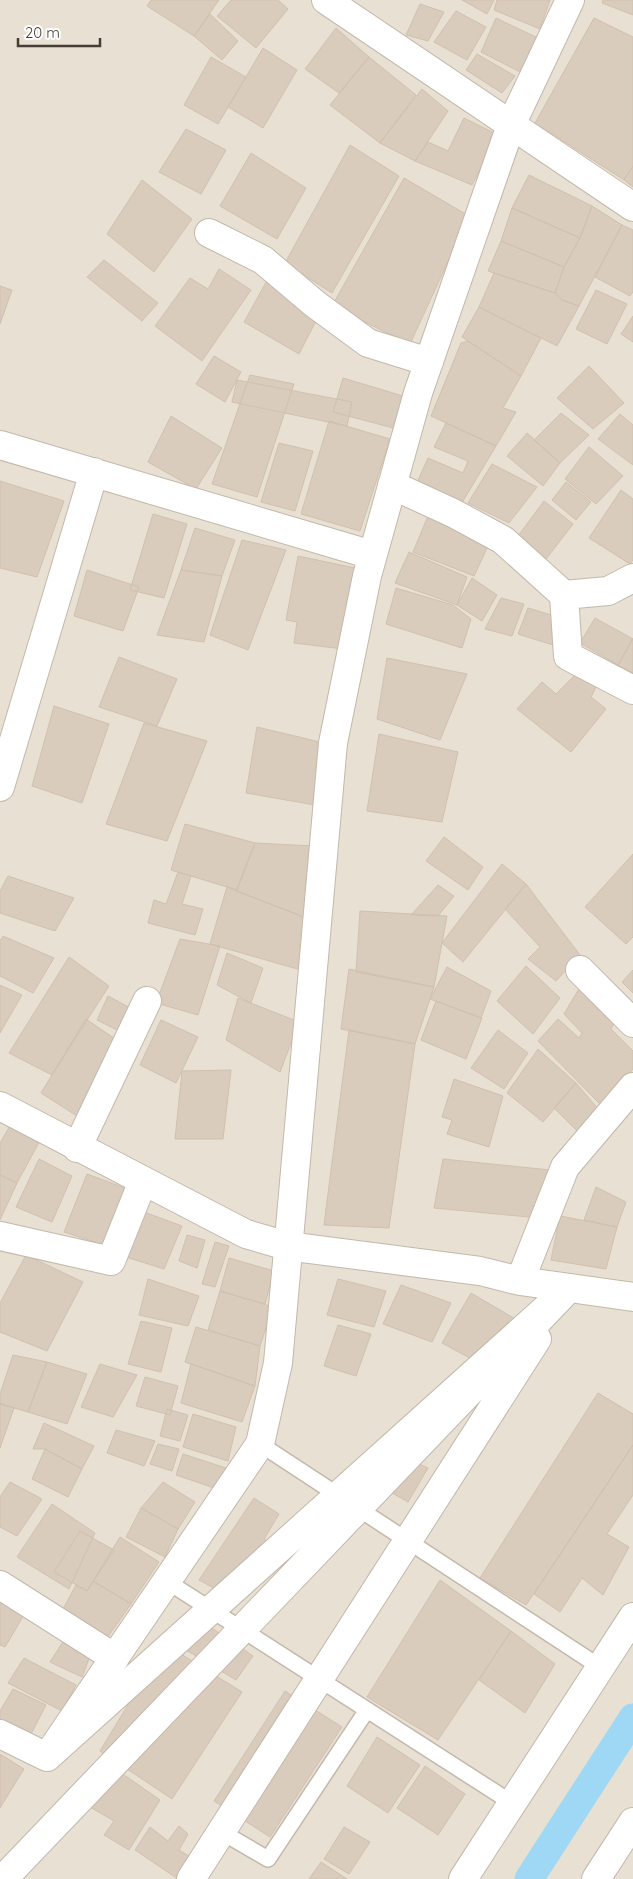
<svg xmlns="http://www.w3.org/2000/svg" width="633" height="1879" viewBox="0 0 633 1879" font-family="Quicksand,sans-serif">
	<style>
		.residential { fill: #e8e0d3 }
		.lines { fill: none; stroke-linecap: round; stroke-linejoin: round }
		.canal { stroke: #9ed8f4; stroke-width: 29 }
		.building { fill: #d9ccbd; stroke: #d1c0ad }
		.service-casing { stroke: #c3b8aa; stroke-width: 18 }
		.minor-casing { stroke: #c3b8aa; stroke-width: 30 }
		.tertiary-casing { stroke: #c3b8aa; stroke-width: 30 }
		.service { stroke: #fff; stroke-width: 15 }
		.minor { stroke: #fff; stroke-width: 28 }
		.tertiary { stroke: #fff; stroke-width: 28 }
	</style>
	<rect width="100%" height="100%" fill="#f4eee5"/>
	<path class="residential" d="M0,0H633V1879H0Z"/>
	<g class="lines">
		<path class="canal" d="M529,1879L633,1718"/>
	</g>
	<path class="building" d="M151,0H219L194,36L147,6Z
		M231,0H278L288,9L256,48L217,16Z
		M462,0H494L487,14Z
		M497,0H550L540,29L494,10Z
		M603,0H633V15L602,3Z
		M420,4L444,12L428,41L406,35Z
		M456,11L486,27L467,60L434,42Z
		M210,14L238,41L222,60L194,36Z
		M496,18L540,39L522,73L481,52Z
		M594,18L633,37V166L624,180L535,123Z
		M336,28L369,57L339,93L305,69Z
		M263,48L297,70L263,128L228,107Z
		M477,54L515,76L502,93L466,70Z
		M211,57L246,77L218,124L184,105Z
		M369,57L416,95L380,143L330,105Z
		M422,89L448,111L415,161L380,143Z
		M464,118L498,135L472,185L415,161L428,142L448,151Z
		M186,129L226,150L201,194L159,172Z
		M350,145L399,176L332,293L285,263Z
		M251,153L306,188L277,239L220,206Z
		M633,166V187L624,180Z
		M529,175L592,206L580,238L512,208Z
		M404,178L469,216L410,344L332,306Z
		M142,180L192,219L154,272L107,234Z
		M592,206L622,225L579,306L562,300L555,293L564,267L580,238Z
		M512,208L580,238L564,267L501,241Z
		M622,225L633,230V292L630,296L595,277Z
		M501,241L564,267L555,293L488,271Z
		M104,260L158,303L142,321L87,277Z
		M219,269L251,290L202,361L155,326L190,278L208,289Z
		M494,273L555,293L562,300L579,306L557,346L479,307Z
		M269,277L316,321L299,354L244,322Z
		M0,286L12,290L0,324Z
		M596,290L627,304L607,344L576,329Z
		M479,307L541,338L521,376L462,337Z
		M633,316V342L621,334Z
		M468,341L521,376L503,408L516,412L496,446L431,416L461,343Z
		M214,356L241,372L225,402L196,384Z
		M589,366L624,403L593,429L557,398Z
		M250,375L294,384L257,497L212,484Z
		M343,378L403,396L393,428L333,412Z
		M237,380L352,402L347,426L232,402Z
		M561,413L589,435L560,463L534,440Z
		M620,414L633,425V465L598,439Z
		M171,416L222,448L196,489L148,462Z
		M329,421L390,439L360,531L301,514Z
		M446,423L496,446L460,506L416,485L428,458L463,473L468,461L434,447Z
		M527,433L560,463L543,486L507,456Z
		M279,443L313,451L295,511L261,502Z
		M589,447L623,476L596,504L565,479Z
		M492,464L537,487L509,523L468,503Z
		M0,481L64,501L37,577L0,568Z
		M566,482L591,502L576,520L552,500Z
		M621,490L633,499V560L630,564L589,538Z
		M544,501L573,524L546,559L518,536Z
		M153,514L187,524L164,598L130,590Z
		M428,516L490,542L474,576L413,552Z
		M195,528L235,540L222,576L181,570Z
		M242,540L286,550L248,650L210,635Z
		M409,552L467,577L457,605L395,583Z
		M298,556L360,569L343,649L294,643L297,622L286,620Z
		M87,570L139,587L123,631L74,616Z
		M181,570L222,576L204,642L157,635Z
		M472,578L497,595L482,621L457,605Z
		M396,588L453,605L471,619L462,648L386,624Z
		M501,598L524,604L512,636L485,629Z
		M528,608L558,617L553,645L518,634Z
		M595,618L633,639L618,665L580,643Z
		M633,638V673L618,665Z
		M119,657L177,679L157,726L99,707Z
		M387,658L467,674L440,740L377,719Z
		M575,675L596,687L591,697L606,709L571,752L517,709L542,682L556,694Z
		M54,706L109,724L82,803L32,786Z
		M144,723L207,741L167,841L106,824Z
		M257,727L324,743L315,805L246,793Z
		M379,734L458,752L442,822L367,811Z
		M185,824L255,843L237,890L171,870Z
		M444,837L483,867L468,890L426,861Z
		M255,843L314,846L309,919L236,891Z
		M633,854V937L626,944L585,907Z
		M502,864L526,884L463,962L442,943Z
		M178,872L191,876L182,904L203,909L195,935L148,923L154,900L166,904Z
		M8,876L74,898L55,931L0,913V891Z
		M526,884L580,955L556,981L528,959L540,947L505,909Z
		M438,885L454,896L438,916L411,915Z
		M227,887L309,919L301,970L210,944Z
		M360,911L447,916L434,987L356,972Z
		M3,936L54,958L33,993L0,976V941Z
		M180,939L220,946L198,1015L156,1003Z
		M227,953L263,968L251,1003L217,985Z
		M69,957L109,986L52,1075L9,1053Z
		M526,966L560,998L533,1034L497,1001Z
		M447,967L491,991L481,1018L430,999Z
		M349,969L434,987L415,1044L341,1029Z
		M633,970V993L622,982Z
		M583,982L615,1021L611,1029L633,1051V1069L603,1107L538,1041L558,1019L579,1038L582,1033L564,1014Z
		M0,985L22,995L0,1033Z
		M108,996L138,1012L127,1035L97,1020Z
		M238,998L299,1022L280,1072L226,1040Z
		M436,1001L482,1018L466,1059L421,1040Z
		M86,1019L124,1045L80,1118L41,1093Z
		M161,1020L198,1037L176,1083L140,1065Z
		M349,1030L415,1044L389,1228L324,1225Z
		M498,1030L528,1053L504,1089L471,1068Z
		M538,1049L576,1083L543,1122L507,1093Z
		M231,1070L223,1139H175L182,1071Z
		M454,1079L503,1096L489,1147L447,1134L452,1120L442,1117Z
		M576,1083L599,1110L579,1133L554,1108Z
		M14,1119L43,1135L17,1183L0,1175V1143Z
		M39,1159L72,1176L52,1222L16,1207Z
		M443,1159L550,1170L539,1218L434,1208Z
		M87,1174L133,1191L110,1247L64,1232Z
		M0,1175L17,1183L0,1220Z
		M596,1187L626,1202L617,1227L584,1220Z
		M144,1212L182,1226L164,1269L126,1257Z
		M560,1216L617,1227L606,1269L551,1260Z
		M187,1235L205,1240L197,1268L179,1261Z
		M215,1242L229,1246L215,1287L202,1284Z
		M26,1255L83,1282L47,1351L0,1332V1303Z
		M229,1258L274,1271L265,1304L220,1291Z
		M148,1279L199,1296L188,1326L139,1315Z
		M338,1279L386,1291L374,1327L327,1315Z
		M401,1285L451,1303L432,1342L383,1324Z
		M220,1291L273,1307L260,1346L208,1330Z
		M471,1293L529,1327L501,1375L442,1343Z
		M141,1321L172,1328L161,1372L128,1364Z
		M338,1325L371,1334L356,1376L324,1366Z
		M196,1327L260,1346L255,1386L185,1362Z
		M13,1355L47,1362L28,1412L0,1404V1394Z
		M47,1362L87,1374L67,1424L28,1412Z
		M100,1364L137,1375L113,1417L81,1407Z
		M191,1364L255,1386L242,1422L181,1403Z
		M145,1377L178,1386L170,1415L136,1406Z
		M598,1393L633,1414V1445L526,1605L480,1578Z
		M0,1403L14,1408L0,1448Z
		M167,1409L188,1415L180,1441L160,1436Z
		M193,1414L236,1427L228,1461L183,1447Z
		M44,1423L94,1446L82,1469L45,1449H33Z
		M116,1430L155,1441L144,1466L107,1453Z
		M158,1444L179,1449L172,1471L150,1464Z
		M633,1445V1495L607,1534L629,1547L603,1595L582,1578L560,1612L534,1594Z
		M45,1449L82,1469L68,1497L32,1479Z
		M183,1454L226,1468L217,1489L176,1475Z
		M404,1457L428,1468L408,1502L387,1490Z
		M10,1482L42,1499L17,1536L0,1527V1497Z
		M163,1482L195,1502L178,1529L141,1508Z
		M254,1498L279,1514L264,1539L275,1546L227,1595L199,1580Z
		M52,1504L95,1533L69,1589L17,1557Z
		M141,1508L178,1529L165,1557L126,1537Z
		M80,1531L114,1550L87,1591L54,1572Z
		M120,1537L159,1562L131,1604L93,1581Z
		M440,1580L511,1631L438,1740L367,1697Z
		M93,1581L131,1604L107,1638L62,1611L76,1585L87,1591Z
		M0,1596L27,1610L5,1647L0,1645Z
		M200,1620L253,1656L236,1680L181,1647Z
		M511,1631L555,1664L525,1713L479,1680Z
		M66,1637L92,1651L82,1677L50,1662Z
		M165,1644L242,1692L172,1799L100,1751Z
		M24,1658L76,1685L62,1711L8,1683Z
		M13,1689L46,1705L29,1738L0,1723V1711Z
		M285,1691L342,1727L270,1837L214,1801Z
		M377,1737L420,1765L388,1813L347,1786Z
		M0,1754L24,1769L0,1808Z
		M100,1758L160,1800L129,1850L104,1835L114,1821L73,1797Z
		M425,1766L465,1794L438,1835L397,1808Z
		M179,1826L188,1834L179,1850L192,1858L178,1879L135,1850L150,1827L168,1841Z
		M344,1827L370,1842L349,1874L324,1859Z
		M321,1862L347,1879H309Z"/>
	<g class="lines">
		<g class="service-casing">
			<path id="service" d="M260,1444L600,1667
				M168,1582L512,1803
				M219,1843L225,1834L268,1859L367,1710"/>
		</g>
		<g class="minor-casing">
			<path id="minor" d="M326,0L633,207
				M209,233L263,260L315,304L368,343L429,362
				M0,445L372,555
				M392,485L453,513L503,540L564,595L568,656L633,690
				M564,595L608,591L633,578
				M0,787L94,472
				M580,970L633,1023
				M0,1106L246,1234L287,1246L480,1271L520,1281L633,1297
				M77,1148L147,1001
				M0,1236L111,1261L143,1181
				M520,1281L565,1167L633,1087
				M0,1585L115,1658
				M0,1734L47,1757
				M3,1879L569,1288L47,1757L260,1444L278,1363L333,743L367,576L418,393L511,125L570,0
				M191,1879L537,1339"/>
		</g>
		<g class="tertiary-casing">
			<path id="tertiary" d="M463,1879L633,1617
				M596,1879L633,1822"/>
		</g>
		<use href="#service" class="service"/>
		<use href="#minor" class="minor"/>
		<use href="#tertiary" class="tertiary"/>
	</g>
	<path d="M18 38v8h82v-8" fill="none" stroke="#463e34" stroke-width="2.5"/>
	<text x="25" y="38" font-size="15" fill="#463e34" stroke="#ffffff" stroke-width="4" paint-order="stroke">20 m</text>
</svg>
